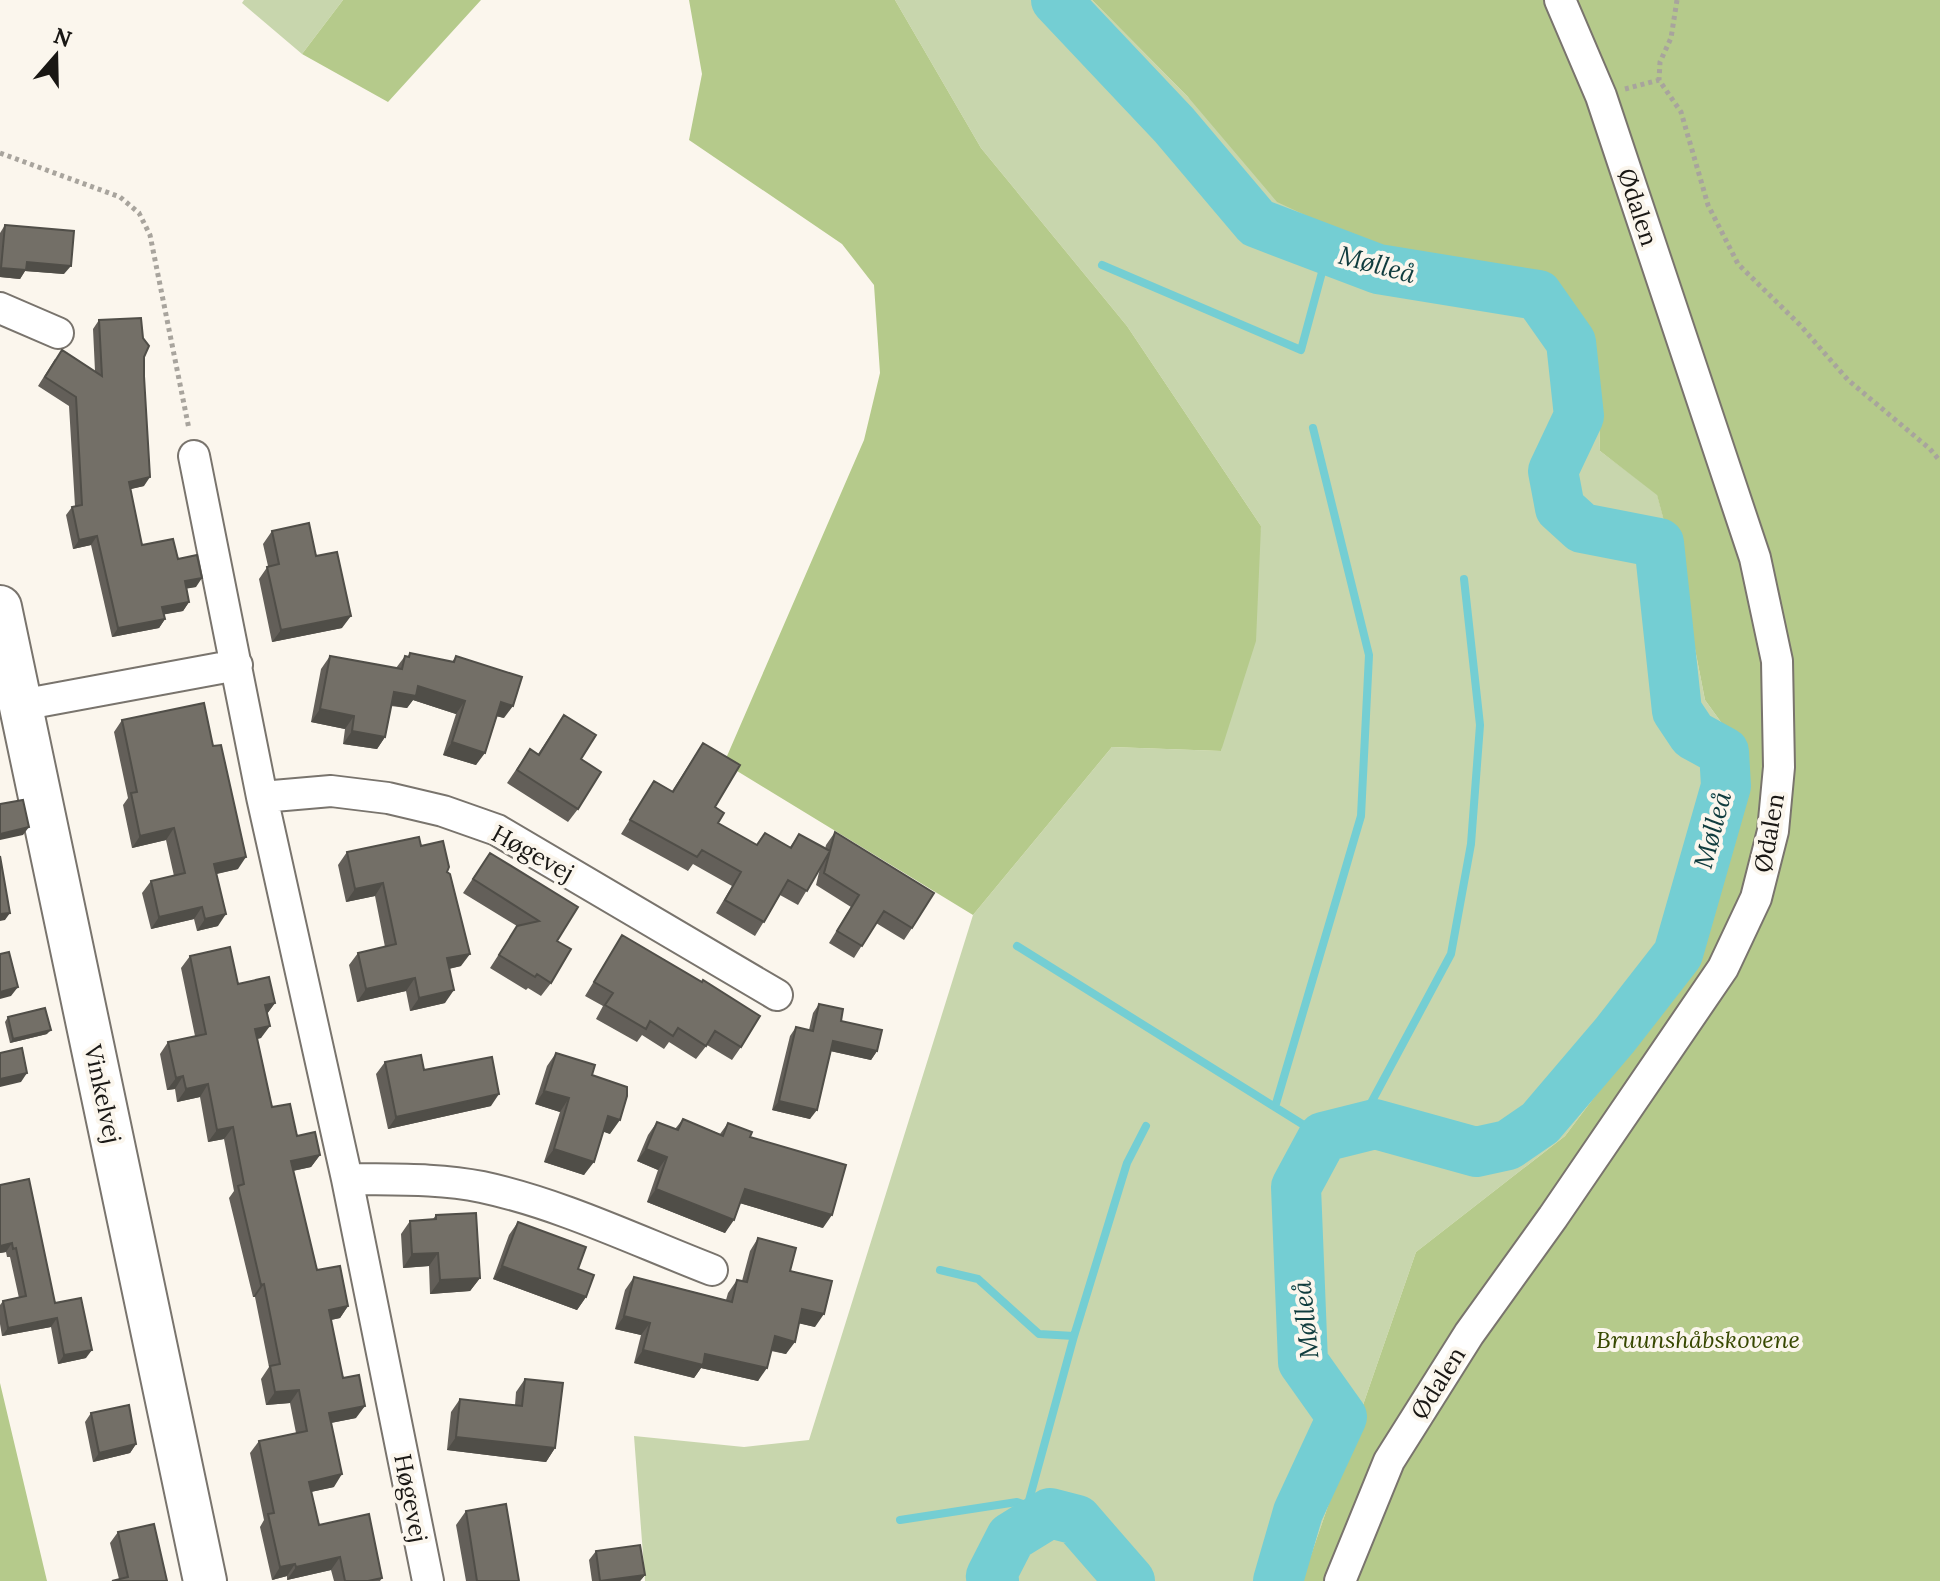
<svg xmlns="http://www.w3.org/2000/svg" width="1940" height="1581" viewBox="0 0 1940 1581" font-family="Lora,serif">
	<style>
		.green { fill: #c8d6ad }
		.forest { fill: #b5ca8b }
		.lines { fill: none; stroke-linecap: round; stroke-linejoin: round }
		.stream { stroke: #74ced3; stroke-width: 8 }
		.river { stroke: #74ced3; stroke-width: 50 }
		.street-casing { stroke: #79746d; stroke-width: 34 }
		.secondary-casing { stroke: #79746d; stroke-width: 46 }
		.path { stroke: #a8a49d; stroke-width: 5; stroke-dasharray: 4 4; stroke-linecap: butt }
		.street { stroke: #fff; stroke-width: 30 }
		.secondary { stroke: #fff; stroke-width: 42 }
		.wall { fill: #635f59 }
		.shaded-wall { fill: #504e48 }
		.building { fill: #736f67; stroke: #504e48; stroke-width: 2 }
		.labels { text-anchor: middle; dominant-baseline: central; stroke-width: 8; stroke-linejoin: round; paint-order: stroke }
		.street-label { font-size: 24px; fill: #191714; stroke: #fbf6ed }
		.park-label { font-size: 24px; font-style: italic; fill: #374800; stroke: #fbf6ed }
		.water-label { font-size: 26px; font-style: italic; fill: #103c3e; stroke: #fbf6ed }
	</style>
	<rect width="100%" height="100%" fill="#fbf6ed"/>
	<path class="green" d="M244,0H343L302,54L242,3Z
		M895,0H1092L1188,97L1382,251L1494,270L1559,304L1598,387L1600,451L1657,494L1686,603L1705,700L1739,747L1725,845L1687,974L1565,1136L1416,1252L1302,1581H645L634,1436L744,1447L809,1440L973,915L1112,747L1221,751L1261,526L1127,326L981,148Z"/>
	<path class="forest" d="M343,0H481L388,102L302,54Z
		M689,0H895L981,148L1127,326L1261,526L1256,641L1221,751L1112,747L973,915L724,763L864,440L880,373L874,285L842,244L689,140L702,74Z
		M1092,0H1940V1581H1302L1416,1252L1565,1136L1687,974L1725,845L1739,747L1705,700L1686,603L1657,495L1600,451L1598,387L1559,304L1494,270L1382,251L1277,202L1188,97Z
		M0,1383L47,1581H0Z"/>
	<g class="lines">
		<path class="stream" d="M1102,265L1301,350L1328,250
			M1017,946L1323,1137
			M1275,1107L1361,816L1369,655L1313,428
			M1357,1129L1451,954L1471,844L1480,725L1464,579
			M940,1270L978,1279L1039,1334L1074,1336
			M1028,1504L1074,1336L1127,1163L1146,1126
			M900,1520L1017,1502L1050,1513"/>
		<path class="river" d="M1056,0L1174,125L1257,223L1378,269L1538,295L1571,342L1579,416L1553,471L1560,508L1582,528L1659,543L1677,711L1693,735L1724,752L1726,786L1678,954L1615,1035L1540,1123L1508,1145L1476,1152L1375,1124L1323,1137L1296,1187L1303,1362L1342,1417L1298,1512L1278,1581
			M994,1581L991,1576L1011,1537L1050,1513L1077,1520L1130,1581"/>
		<g class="street-casing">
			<path id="street" d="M0,308L58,333
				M194,456L262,797L347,1179L428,1581
				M21,705L237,665
				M262,797L331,791L388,798L443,811L497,830L777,995
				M347,1179C392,1180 437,1178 482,1187C561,1204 637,1241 712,1270
				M1340,1581L1389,1461L1469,1334L1553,1217L1723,968L1756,898L1773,831L1779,767L1777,661L1755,558L1601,96L1560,0"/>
		</g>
		<g class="secondary-casing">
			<path id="secondary" d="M0,607L205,1581"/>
		</g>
		<path class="path" d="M1677,0L1671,38L1660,62L1659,80L1681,112L1708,205L1738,264L1800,325L1848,380L1930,449L1940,461
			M1625,89L1659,80
			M0,153L120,197L139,213L150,235L189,429"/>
		<use href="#street" class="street"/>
		<use href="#secondary" class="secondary"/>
	</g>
	<path class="wall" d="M5,225L64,274L25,271L20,279L0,277V233Z
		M99,320L144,357V486L130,489L142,545L178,559L196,587L186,588L189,602L183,611L164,614L165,619L159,628L112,637L91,545L73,549L66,515L72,507L75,506L69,406L38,386L55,359L95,371L93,329Z
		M272,531L316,556L342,628L272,642L259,579L268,566L263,544Z
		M410,653L452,662L456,656L504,718L496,716L476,765L443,755L456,714L413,700L407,708L391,706L385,737L377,749L343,744L345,729L311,722L321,669L330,656L396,668L405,656L408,657Z
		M564,715L581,759L578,809L568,822L507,783L530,749L538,754Z
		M122,720L238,869L217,874L218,926L197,931L194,919L151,929L142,893L151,881L174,876L166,840L132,848L123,805L128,798L114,732Z
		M703,743L718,823L756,845L765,833L790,847L799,834L825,849L826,845L835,832L912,928L904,940L876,923L854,958L829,943L851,907L816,885L820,868L798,905L780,895L755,936L716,913L732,886L693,864L688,871L621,834L654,781L672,791Z
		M421,846L447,872L461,966L449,969L445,1003L410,1011L406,991L357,1002L349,965L358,953L385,947L375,896L346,902L338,865L347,852Z
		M490,853L557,941L551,983L541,996L528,988L526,990L490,968L517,926L463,893Z
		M622,935L741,1047L732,1060L707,1045L696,1059L669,1042L664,1049L642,1035L637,1042L596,1019L603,1006L585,996Z
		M190,956L238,984L275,1003L267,1014L261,1038L257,1039L272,1107L297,1136L320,1155L311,1167L293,1171L317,1270L348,1306L340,1318L331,1320L343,1378L356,1418L331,1423L334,1487L311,1492L319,1525L382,1578L380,1581H334L331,1570L287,1580V1576L272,1580L260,1527L264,1520L250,1453L259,1441L296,1433L290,1403L266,1405L261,1379L269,1367L255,1297H253L229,1198L234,1191L224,1139L208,1142L200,1097L177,1102L175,1089L167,1090L160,1054L168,1042L195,1036L181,968Z
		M819,1004L877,1051L871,1060L830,1051L810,1119L772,1110L790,1036L796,1027L809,1030L813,1013Z
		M8,1017L47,1034L10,1043L5,1022Z
		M556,1053L592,1075L610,1134L603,1131L584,1175L544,1162L560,1112L535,1104L547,1066Z
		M385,1062L424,1070L491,1106L388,1129L376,1074Z
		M683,1119L720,1134L728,1123L750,1137L823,1228L740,1203L725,1233L647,1202L658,1170L637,1161L648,1135L657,1122L675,1129Z
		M0,1185L55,1303L86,1358L58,1364L51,1327L2,1336L0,1324V1305L3,1301L19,1298L10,1257H7L6,1252L0,1253Z
		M436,1215L480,1278L470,1291L430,1294L429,1266L403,1268L401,1234L410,1221L433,1219Z
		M518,1222L578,1269L586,1297L577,1310L493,1279L509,1235Z
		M758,1238L790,1271L815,1327L799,1323L786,1354L771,1351L758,1381L701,1368L694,1378L634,1363L641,1335L615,1329L625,1290L634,1277L726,1300L728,1293L737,1280L742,1281L750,1251Z
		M525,1379L555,1448L546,1462L447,1450L451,1412L460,1399L515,1405L516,1392Z
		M91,1413L136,1444L130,1453L93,1462L85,1422Z
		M466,1511L519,1581H466L456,1525Z
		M118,1532L167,1581L119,1579L110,1543Z
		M596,1551L645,1575L640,1581H592L589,1560Z"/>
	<path class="shaded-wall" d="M27,262L71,266L64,274L25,271L20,279L0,277V270L1,268Z
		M150,477L144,486L123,491L129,482Z
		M97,536L91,545L73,549L79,540Z
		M202,578L196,587L179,590L185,581Z
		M189,602L183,611L156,616L162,607Z
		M351,616L342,628L272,642L281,630Z
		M165,619L159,628L112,637L118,628Z
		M418,686L465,701L456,714L413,700L407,708L385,704L394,692Z
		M501,702L513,706L504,718L492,715Z
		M320,709L354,716L345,729L311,722Z
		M352,731L385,737L377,749L343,744Z
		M452,742L485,753L476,765L443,755Z
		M29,827L23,835L0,840V834Z
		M174,828L166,840L132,848L140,836Z
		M246,857L238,869L206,876L214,864Z
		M383,883L375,896L346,902L355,889Z
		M202,907L194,919L151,929L159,917Z
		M10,913L5,920L0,921V914Z
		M226,914L218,926L197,931L205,919Z
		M470,954L461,966L438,971L447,958Z
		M415,978L406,991L357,1002L366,989Z
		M18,987L11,996L0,999V992Z
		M454,990L445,1003L410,1011L419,998Z
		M275,1003L266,1015L265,1005Z
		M270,1026L261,1038L246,1041L255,1029Z
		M51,1030L47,1034L10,1043L13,1039Z
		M833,1041L877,1051L871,1060L826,1050Z
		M27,1073L21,1082L0,1087V1079Z
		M183,1076L175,1089L167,1090L176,1078Z
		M208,1084L200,1097L177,1102L186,1089Z
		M544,1091L569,1098L560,1112L535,1104Z
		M499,1094L491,1106L388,1129L396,1117Z
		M779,1101L817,1110L810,1119L772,1110Z
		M608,1116L620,1120L610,1134L598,1130Z
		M233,1127L224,1139L208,1142L217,1130Z
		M554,1149L594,1162L584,1175L544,1162Z
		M646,1149L667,1157L658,1170L637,1161Z
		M320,1155L311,1167L282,1173L291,1161Z
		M656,1189L734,1220L725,1233L647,1202Z
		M745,1189L832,1215L823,1228L736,1202Z
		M12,1243L6,1252L0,1253V1246Z
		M438,1253L429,1266L403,1268L412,1254Z
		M502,1266L586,1297L577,1310L493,1279Z
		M480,1278L470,1291L430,1294L440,1280Z
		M264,1284L255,1297H253L261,1285Z
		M348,1306L340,1318L321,1322L329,1310Z
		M802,1309L824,1314L815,1327L793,1322Z
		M624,1316L650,1323L641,1335L615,1329Z
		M57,1318L51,1327L2,1336L8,1328Z
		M775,1336L795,1342L786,1354L766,1349Z
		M92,1350L86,1358L58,1364L64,1355Z
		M643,1350L705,1354L767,1368L758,1381L701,1368L694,1378L634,1363Z
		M299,1390L290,1403L266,1405L275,1392Z
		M365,1406L356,1418L320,1425L329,1413Z
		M456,1437L555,1448L546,1462L447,1450Z
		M136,1444L130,1453L93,1462L99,1453Z
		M342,1474L334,1487L301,1494L309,1482Z
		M340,1557L331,1570L287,1580L296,1567Z
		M295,1564L287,1576L272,1580L280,1567Z
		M645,1575L640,1581H600Z"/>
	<path class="building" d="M5,225L74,231L71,266L27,262L26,270L1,268Z
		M141,318L143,338L149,346L144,357V376L150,477L129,482L142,545L173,539L178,559L197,555L202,578L185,581L189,602L162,607L165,619L118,628L97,536L79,540L72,507L82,505L76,397L45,377L62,350L102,376L99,320Z
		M309,523L316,556L337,552L351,616L281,630L267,567L279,564L272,531Z
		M410,653L454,662L456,656L522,677L513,706L501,702L485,753L452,742L465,701L418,686L416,696L394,692L385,737L352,731L354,716L320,709L330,656L402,669L405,656L409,657Z
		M204,703L213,746L221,745L246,857L214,864L226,914L205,919L202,907L159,917L151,881L185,873L174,828L140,836L131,793L137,792L122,720Z
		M564,715L596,735L581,759L601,772L578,809L517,770L530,749L539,755Z
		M703,743L740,765L715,807L724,813L718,823L757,845L765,833L791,848L799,834L830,851L807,891L788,880L764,922L725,900L741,872L702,850L697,857L630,820L654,781L673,792Z
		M23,800L29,827L0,834V804Z
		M835,832L934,893L912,928L884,911L862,946L837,931L859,895L824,873Z
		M419,837L421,846L443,841L449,867L447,872L450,874L470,954L447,958L454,990L419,998L415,978L366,989L358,953L396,944L383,883L355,889L347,852Z
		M490,853L578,907L557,941L571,949L551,983L537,974L535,977L499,955L517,926L539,921L473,879Z
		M0,856L10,913L0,914Z
		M622,935L702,982L703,980L760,1016L741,1047L715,1031L706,1046L678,1028L673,1036L650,1021L646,1029L605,1005L613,993L594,982Z
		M230,947L238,984L269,977L275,1003L265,1005L270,1026L255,1029L272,1107L290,1104L297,1136L315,1132L320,1155L291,1161L317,1270L340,1266L348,1306L329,1310L343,1378L359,1375L365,1406L329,1413L342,1474L309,1482L319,1525L369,1514L382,1578L368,1581H345L340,1557L296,1567L295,1564L280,1567L268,1514L274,1513L259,1441L307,1431L299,1390L275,1392L270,1366L280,1364L264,1284L261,1285L238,1186L244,1184L233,1127L217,1130L208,1084L186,1089L183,1076L176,1078L168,1042L206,1034L190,956Z
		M9,952L18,987L0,992V954Z
		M819,1004L843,1009L841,1021L882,1030L877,1051L833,1041L817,1110L779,1101L796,1027L813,1031Z
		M45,1008L51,1030L13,1039L8,1017Z
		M22,1048L27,1073L0,1079V1053Z
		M556,1053L595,1065L592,1075L627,1087V1096L620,1120L608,1116L594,1162L554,1149L569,1098L544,1091Z
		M421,1055L424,1070L492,1057L499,1094L396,1117L385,1062Z
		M683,1119L723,1136L728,1123L752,1132L750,1137L846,1165L832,1215L745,1189L734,1220L656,1189L667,1157L646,1149L657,1122L678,1130Z
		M29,1179L55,1303L81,1298L92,1350L64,1355L57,1318L8,1328L3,1301L26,1296L16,1248L13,1249L12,1243L0,1246V1185Z
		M476,1213L480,1278L440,1280L438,1253L412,1254L410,1221L436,1219V1215Z
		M518,1222L586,1247L578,1269L594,1275L586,1297L502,1266Z
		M758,1238L796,1248L790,1271L832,1281L824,1314L802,1309L795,1342L775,1336L767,1368L705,1354L703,1365L643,1350L650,1323L624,1316L634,1277L732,1302L737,1280L747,1282Z
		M525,1379L563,1383L555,1448L456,1437L460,1399L522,1406Z
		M129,1405L136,1444L99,1453L91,1413Z
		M506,1504L519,1581H477L466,1511Z
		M154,1524L167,1581H112L128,1577L118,1532Z
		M640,1545L645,1575L600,1581L596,1551Z"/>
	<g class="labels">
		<g class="street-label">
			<text transform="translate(1638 207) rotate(72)">Ødalen</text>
			<text transform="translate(1769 833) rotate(-80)">Ødalen</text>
			<text transform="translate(533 853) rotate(29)">Høgevej</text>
			<text transform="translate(103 1094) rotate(78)">Vinkelvej</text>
			<text transform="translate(1438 1383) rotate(-58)">Ødalen</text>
			<text transform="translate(411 1498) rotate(79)">Høgevej</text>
		</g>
		<g class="park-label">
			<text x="1698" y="1339">Bruunshåbskovene</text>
		</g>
		<g class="water-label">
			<text transform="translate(1377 264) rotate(15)">Mølleå</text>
			<text transform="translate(1712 830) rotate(-75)">Mølleå</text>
			<text transform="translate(1305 1320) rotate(-96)">Mølleå</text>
		</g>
	</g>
	<g transform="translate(56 56) rotate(20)" stroke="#fbf6ed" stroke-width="6" paint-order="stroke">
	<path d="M0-6L14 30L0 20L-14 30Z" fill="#191714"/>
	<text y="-12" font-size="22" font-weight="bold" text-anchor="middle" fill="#191714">N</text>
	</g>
</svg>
